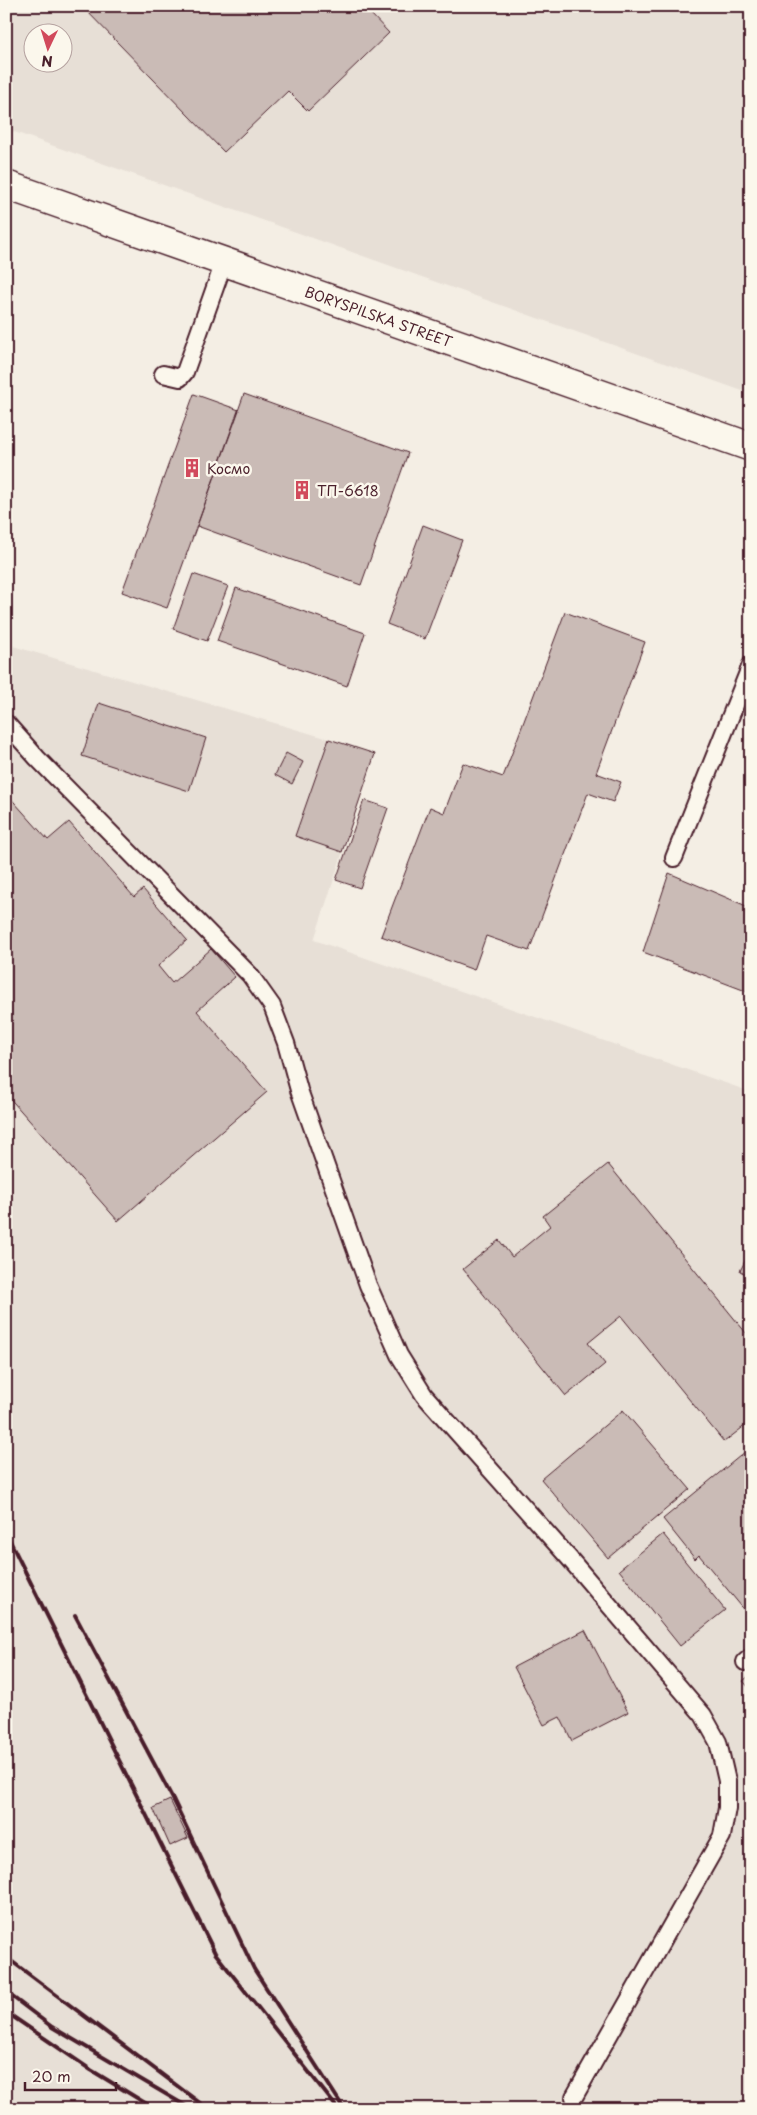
<svg xmlns="http://www.w3.org/2000/svg" width="757" height="2115" viewBox="0 0 757 2115" font-family="'Playpen Sans',sans-serif">
	<style>
		.built { fill: #e7dfd6; fill-rule: evenodd }
		.building { fill: #cabbb6; stroke: #4a1f2b }
		.lines { fill: none; stroke-linecap: round; stroke-linejoin: round }
		.service-casing { stroke: #4a1f2b; stroke-width: 20 }
		.secondary-casing { stroke: #4a1f2b; stroke-width: 31 }
		.service { stroke: #fbf7ec; stroke-width: 16 }
		.secondary { stroke: #fbf7ec; stroke-width: 28 }
		.rail { stroke: #4a1f2b; stroke-width: 4 }
		.labels { text-anchor: middle; dominant-baseline: central; stroke-width: 5; stroke-linejoin: round; paint-order: stroke }
		.street-label { font-size: 14px; fill: #4a1f2b; stroke: #fbf7ec }
		.poi-label { font-size: 14px; fill: #4a1f2b; stroke: #fbf7ec; text-anchor: start }
	</style>
	<rect width="100%" height="100%" fill="#f4eee4"/>
	<filter id="ink" filterUnits="userSpaceOnUse"><feTurbulence type="fractalNoise" baseFrequency=".02" numOctaves="2"/><feDisplacementMap in="SourceGraphic" scale="10" xChannelSelector="R" yChannelSelector="G"/><feConvolveMatrix kernelMatrix="1 2 1 2 8 2 1 2 1" color-interpolation-filters="sRGB"/></filter>
	<g filter="url(#ink)">
		<path class="built" d="M6,6H751V394L6,129ZM32,32H62V62H32Z
			M6,644L329,739L375,754L314,940L751,1092V2109H6Z"/>
		<path class="building" d="M82,6H375L369,12L389,33L308,111L288,91L224,152Z
			M194,394L239,410L167,608L122,592Z
			M244,394L408,453L361,585L197,526Z
			M423,525L462,540L425,639L387,624Z
			M193,574L228,586L207,641L173,629Z
			M236,588L365,633L347,686L217,641Z
			M565,612L645,642L596,773L621,782L613,802L588,793L529,951L486,936L474,970L381,936L430,807L444,813L463,763L503,777Z
			M99,703L206,738L189,791L82,756Z
			M329,739L375,754L342,852L295,836Z
			M286,753L303,762L292,784L275,775Z
			M6,793L48,840L69,822L134,897L143,889L187,940L158,966L172,983L211,949L235,977L197,1011L267,1092L118,1221L6,1094Z
			M364,800L388,808L360,888L336,880Z
			M669,873L751,908V993L643,952Z
			M608,1164L751,1339V1421L724,1442L621,1316L588,1343L605,1364L566,1396L463,1269L499,1240L512,1257L550,1226L543,1216Z
			M751,1249V1277L740,1271Z
			M623,1410L690,1489L608,1558L541,1479Z
			M751,1447V1535L749,1537L751,1540V1618L699,1555L695,1559L663,1519Z
			M663,1534L725,1610L680,1646L619,1570Z
			M585,1630L628,1712L572,1741L560,1717L544,1725L514,1667Z
			M751,1674V1690L743,1681Z
			M170,1800L188,1838L170,1846L153,1808Z"/>
		<g class="lines">
			<g class="service-casing">
				<path id="service" d="M163,374L180,378L185,372L224,262
					M6,723L37,758L250,975L272,1006L286,1043L299,1090L368,1285L399,1355L424,1395L569,1558L703,1715L718,1742L727,1781V1808L722,1836L574,2097
					M674,858L751,665
					M745,1662L751,1657"/>
			</g>
			<g class="secondary-casing">
				<g id="secondary">
					<path id="s1" d="M6,185L751,447"/>
				</g>
			</g>
			<use href="#service" class="service"/>
			<use href="#secondary" class="secondary"/>
			<path class="rail" d="M6,1533L215,1953L338,2109
				M75,1615L174,1801L254,1969L343,2107
				M6,1957L208,2109
				M6,1992L52,2027L191,2109
				M6,2012L91,2070L155,2109"/>
		</g>
	</g>
	<defs>
		<g id="building-bare" transform="scale(1.5)"><path d="M-4-6H4V6H1V3H-1V6H-4ZM-2.5-4.3h1.7v1.8h-1.7ZM.8-4.3h1.7v1.8H.8ZM-2.5-1h1.7V.8h-1.7ZM.8-1h1.7V.8H.8Z" fill="#d1495b" stroke="#fbf7ec" stroke-width="2.5" paint-order="stroke"/></g>
	</defs>
	<g fill-rule="evenodd">
		<use href="#building-bare" x="192" y="468"/>
		<use href="#building-bare" x="302" y="490"/>
	</g>
	<g class="labels">
		<g class="street-label">
			<text stroke="none"><textPath href="#s1" startOffset="395">BORYSPILSKA STREET</textPath></text>
		</g>
		<g class="poi-label">
			<text x="207" y="468">Космо</text>
			<text x="317" y="490">ТП-6618</text>
		</g>
	</g>
	<rect width="757" height="2115" fill="none" stroke="#fbf7ec" stroke-width="25"/>
	<rect x="12" y="12" width="732" height="2090" fill="none" stroke="#4a1f2b" stroke-width="2" filter="url(#ink)"/>
	<g transform="translate(48 48) rotate(184)"><circle r="24" fill="#fbf7ec" stroke="#b4a19f"/>
	<path d="M0-4L9 19L0 12L-9 19Z" fill="#d1495b"/>
	<text y="-8" font-size="14" font-weight="bold" text-anchor="middle" fill="#4a1f2b">N</text>
	</g>
	<path d="M25 2082v8h91v-8" fill="none" stroke="#4a1f2b" stroke-width="2.5"/>
	<text x="32" y="2082" font-size="15" fill="#4a1f2b" stroke="#fbf7ec" stroke-width="4" paint-order="stroke">20 m</text>
</svg>
